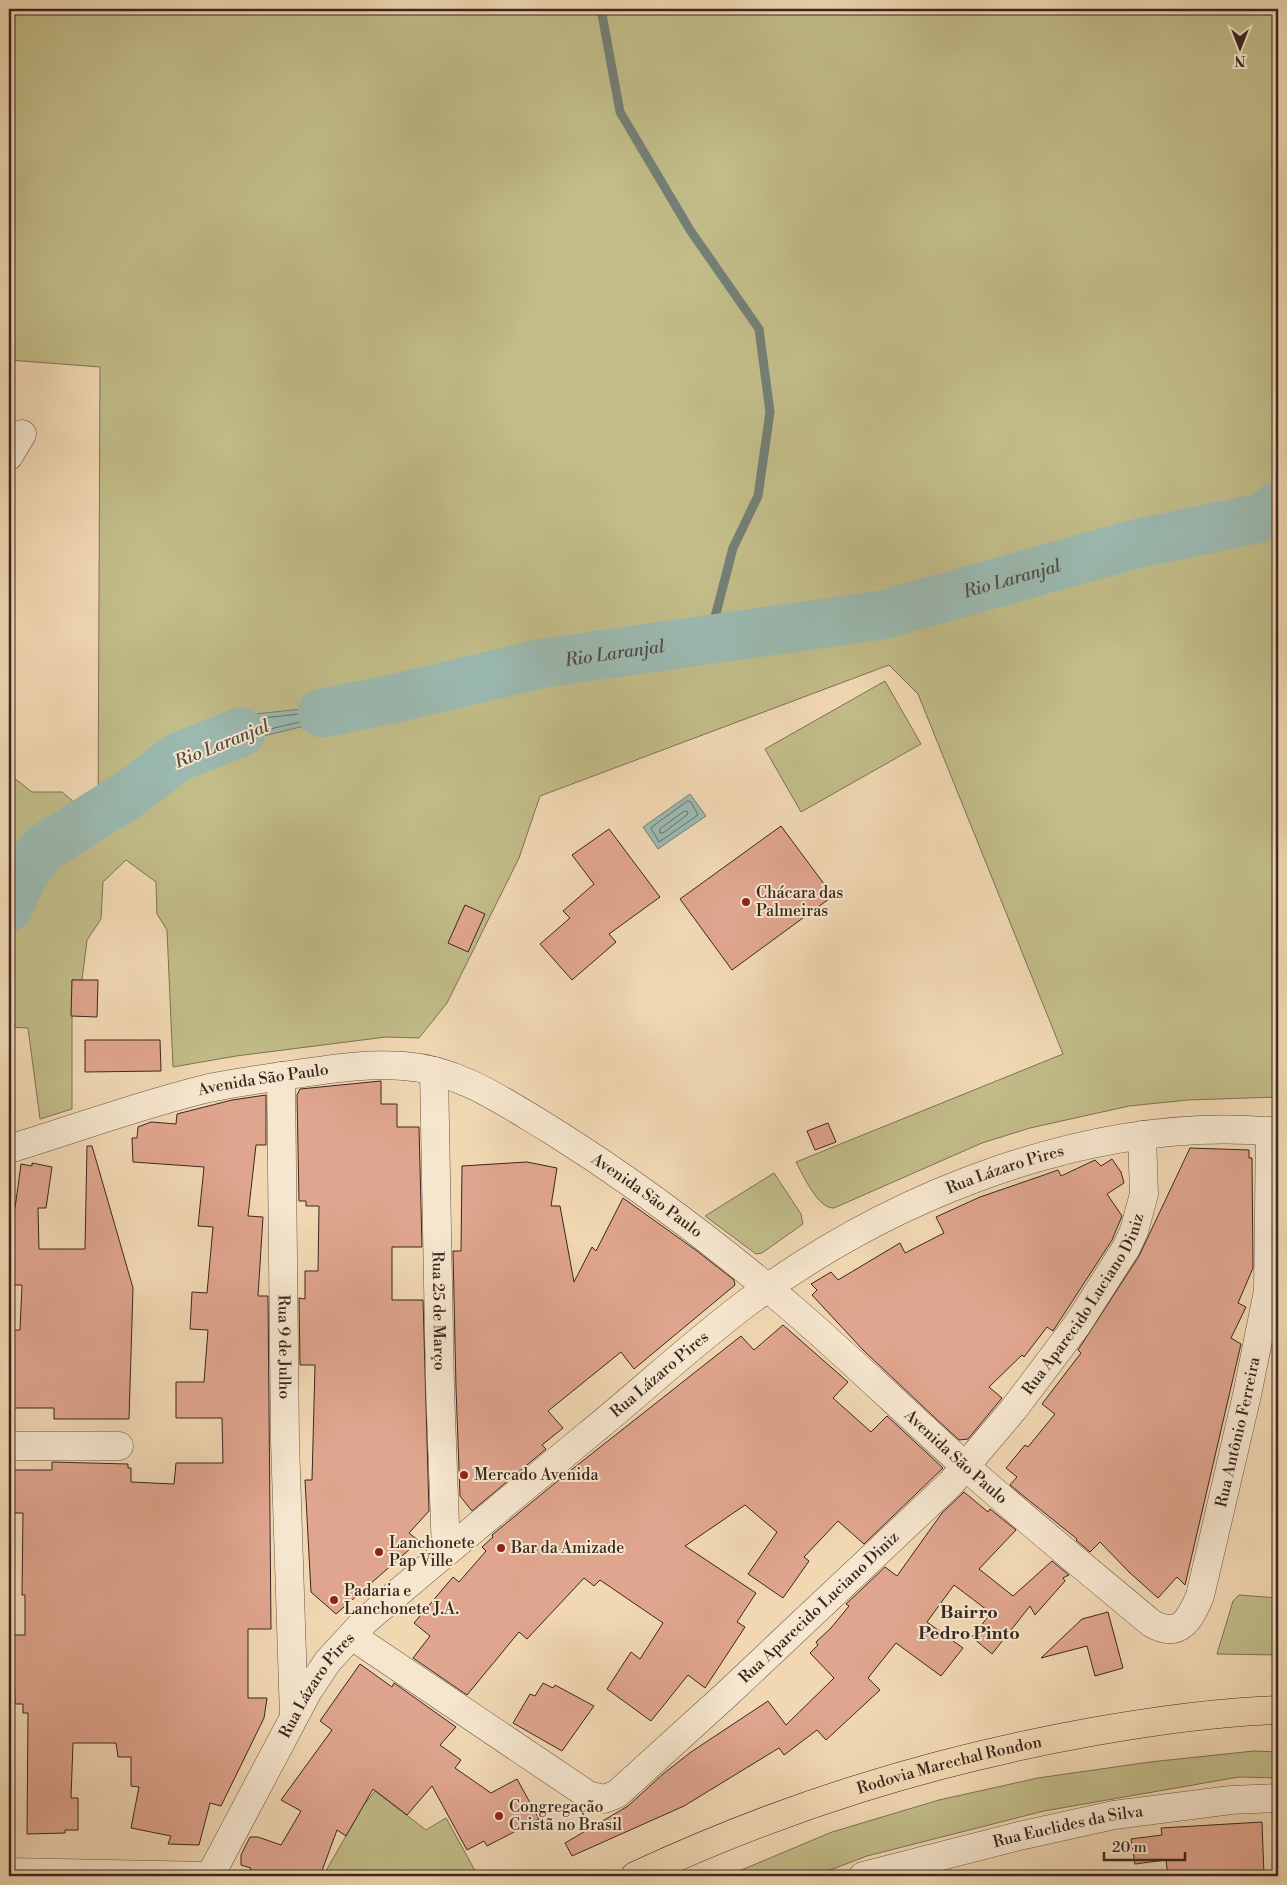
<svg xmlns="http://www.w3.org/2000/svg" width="1287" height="1885" viewBox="0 0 1287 1885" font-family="'Libre Bodoni',serif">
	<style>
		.green { fill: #c1bc88; stroke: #7d7254 }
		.water { fill: #9bb9b0; stroke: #747f76 }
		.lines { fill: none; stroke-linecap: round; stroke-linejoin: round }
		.shore { stroke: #6a7068; stroke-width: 1 }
		.stream { stroke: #747f76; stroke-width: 9 }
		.river { stroke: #9bb9b0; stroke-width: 49 }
		.building { fill: #e0a58e; stroke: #39271f }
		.minor-casing { stroke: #675344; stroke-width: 29 }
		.major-casing { stroke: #39271f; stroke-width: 29 }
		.minor { stroke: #f6e6ce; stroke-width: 28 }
		.major { stroke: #f1d8b3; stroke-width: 28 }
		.poi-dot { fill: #8f2418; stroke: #f6e6ce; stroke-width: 2 }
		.labels { text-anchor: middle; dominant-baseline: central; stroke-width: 4; stroke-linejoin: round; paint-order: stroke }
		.poi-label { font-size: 16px; fill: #39271f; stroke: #f6e6ce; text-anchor: start }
		.street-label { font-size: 16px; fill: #39271f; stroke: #f6e6ce }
		.water-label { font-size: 18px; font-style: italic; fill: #524c43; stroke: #f6e6ce }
		.neighbourhood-label { font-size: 18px; font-weight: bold; fill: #39271f; stroke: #f6e6ce }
	</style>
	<rect width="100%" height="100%" fill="#f1d8b3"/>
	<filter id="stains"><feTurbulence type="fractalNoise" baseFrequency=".004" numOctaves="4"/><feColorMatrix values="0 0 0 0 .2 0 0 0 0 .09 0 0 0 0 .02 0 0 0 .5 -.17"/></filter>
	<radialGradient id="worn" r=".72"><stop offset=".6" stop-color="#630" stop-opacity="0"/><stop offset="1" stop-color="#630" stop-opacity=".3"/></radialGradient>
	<path class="green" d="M9,9H1278V1097L1188,1100L1129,1106L1030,1128L982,1143L834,1208C818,1209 803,1175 796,1162L1063,1054L918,694L889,665L540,796L519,858L447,1003L419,1038L386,1037L236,1056L173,1067L167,930L157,914L156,882L126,860L103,882L101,919L87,940L82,980H72V1109L40,1119L28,1028L9,1027V774L32,792H62L98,822L100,367L9,360Z
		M885,681L921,744L801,812L765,749Z
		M774,1173L801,1214L803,1224L762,1253L756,1254L705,1216Z
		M1239,1595L1278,1598V1655L1217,1654L1233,1601Z
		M1254,1751L1278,1752V1778L1239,1777L1044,1811L867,1856L814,1876H727L832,1832L939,1800L1038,1778L1150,1762Z
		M375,1791L426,1830L446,1818L478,1876H323L363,1806Z"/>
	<path class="water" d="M388,700L321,722L255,738L180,767L176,744L236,716Z
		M690,794L706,816L658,849L643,827Z"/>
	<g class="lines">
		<path class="shore" d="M320,712L322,715L321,717L253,733L187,759L183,758V746L237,721Z
			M688,801L691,802L698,815L659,842L651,828Z
			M685,811L688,812L687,815L663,833H660V829Z"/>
		<path class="stream" d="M601,9L620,112L690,230L759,329L770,412L758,496L733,548L709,640"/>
		<g class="river">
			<path id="s1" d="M322,713L388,700L544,663L882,615L1135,544L1260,518L1278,506"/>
			<path d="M9,907L21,879L42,849L128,795L178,757L241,732"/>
		</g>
	</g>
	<path class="building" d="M781,826L833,896L732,970L680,899Z
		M609,829L660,897L609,934L616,942L572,980L540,944L570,918L563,911L594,884L572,855Z
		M465,905L485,914L468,952L448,943Z
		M72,980H98L97,1017L71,1016Z
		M85,1040H160L161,1071L85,1072Z
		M381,1081V1104H397V1127H419L422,1247H392V1300H423L429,1511L409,1533L419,1541L336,1614L311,1592L305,1480H312L315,1365H300L299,1298L305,1299V1271H318L319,1206H306V1201H299L297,1095L300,1089Z
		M266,1095V1145H256L248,1216L263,1217L258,1296H268L271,1629H248V1698H267L264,1718L221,1806L210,1803L199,1845L168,1844L171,1836L131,1828L139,1787L131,1786V1757H118L116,1743H73L71,1798H78V1830H65V1833L27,1834L28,1713H23V1704H15L14,1675V1635H25V1595H22L23,1513H9V1470H52V1462L128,1464V1468H131V1482L174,1484L176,1463H223L222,1418H176V1382H204L208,1330L190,1329L192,1292L207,1293L213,1227L198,1226L204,1167L133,1162L132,1138H137L138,1127L151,1122L176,1124L177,1114L232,1100Z
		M828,1123L836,1142L815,1150L807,1131Z
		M87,1146H92L133,1288L129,1419H54V1408H9V1330H20L22,1285H9V1208H15L21,1164L32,1166V1163L52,1167L46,1208H38L39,1249H85Z
		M1190,1148L1249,1150V1158H1252L1253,1268L1238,1303L1246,1307L1231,1338L1241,1344L1185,1585L1177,1577L1158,1598L1129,1572L1100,1542L1090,1552L1076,1540L1077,1539L1021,1494L1010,1485L1017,1477L1006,1468L1025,1445L1028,1447L1055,1414L1042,1404L1081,1353L1078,1350L1139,1256Z
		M1112,1159L1121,1172L1124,1183L1107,1194L1122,1216L1112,1240L1053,1331L1047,1327L1024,1357L1022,1355L989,1387L1002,1398L968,1439L959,1440L933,1416L863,1350L812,1295L817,1290L811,1284L831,1272L838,1280L900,1243L905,1253L944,1233L936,1217L980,1197L1044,1175L1058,1170L1061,1176L1095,1160L1101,1166Z
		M527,1162L557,1168L551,1206H560L574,1282L592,1247L596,1251L623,1198L697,1251L734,1280L735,1285L634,1369L621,1352L548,1411L563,1428L542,1445L546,1449L472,1511L460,1496L456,1388L453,1251H461L462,1166Z
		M783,1325L848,1382L833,1398L871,1432L887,1416L943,1468L864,1544L838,1521L804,1557L809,1561L783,1598L748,1574L777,1532L745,1505L685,1546L756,1593L737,1622L745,1627L705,1688L688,1675L651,1721L607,1689L631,1652L640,1659L663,1623L600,1580L594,1586L584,1578L527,1639L519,1632L467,1695L413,1658L430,1636L414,1623L453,1577L459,1582L486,1551L482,1547L493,1537L492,1535L566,1474L741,1336L754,1350Z
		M964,1492L988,1512L990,1509L1016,1530L979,1569L1013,1596L1052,1561L1069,1575L1063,1578L1065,1581L1035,1615L1030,1606L992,1654L972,1637L991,1613L954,1585L927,1622L963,1648L941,1676L896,1643L868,1678L880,1690L826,1740L817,1730L784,1755L779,1748L684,1806L572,1856L565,1843L628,1806L663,1774L691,1752L768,1701L786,1725L834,1678L810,1653L818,1645L816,1642L831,1628L849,1606L846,1604L885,1567L897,1576L942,1513Z
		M1108,1612L1123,1668L1095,1676L1087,1646L1041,1658L1082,1619Z
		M360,1664L392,1687L394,1683L456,1727L440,1745L461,1760L455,1768L491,1793L517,1779L539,1819L487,1846L484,1841L467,1850L432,1786L407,1815L373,1789L346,1836L337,1830L320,1876H248L251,1868L241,1865V1855L250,1837H258L281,1845L301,1811L281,1800L332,1730L320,1721Z
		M543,1683L553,1688L555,1685L594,1706L562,1751L513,1723L530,1694L535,1696Z
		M1262,1822L1264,1876H1168L1166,1860L1135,1864L1131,1839L1162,1835L1161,1828Z"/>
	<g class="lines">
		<g class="minor-casing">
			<g id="minor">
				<path d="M9,456L22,434"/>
				<path id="s2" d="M434,1071L440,1388L446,1552"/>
				<path id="s3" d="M281,1076L285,1441L294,1716"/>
				<path id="s4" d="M9,1149C75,1129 142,1104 209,1088C238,1082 267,1078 296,1074C331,1069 368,1063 404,1066C460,1070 504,1102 551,1130C637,1184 718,1245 795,1311C853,1361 908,1415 965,1466C1026,1520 1089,1571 1151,1623C1180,1640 1190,1619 1200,1596L1247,1395L1268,1291L1270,1131"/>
				<path d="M9,1446H119"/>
				<path id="s5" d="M352,1636L588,1795L604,1799L617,1794L727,1694L951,1483L1013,1410L1077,1325L1126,1248L1134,1231L1144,1194L1142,1135"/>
				<path d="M9,1872L210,1876"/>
				<path id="s6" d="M210,1876L308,1691L328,1661L365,1621C443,1554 521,1490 600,1425C648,1385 694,1343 744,1305C891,1195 1093,1114 1278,1132"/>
				<path id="s7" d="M863,1876L1019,1836L1114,1815L1231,1800L1278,1798"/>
			</g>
		</g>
		<g class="major-casing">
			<g id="major">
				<path id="s8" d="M635,1876C783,1807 930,1761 1091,1732C1153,1721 1216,1712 1278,1710"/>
			</g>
		</g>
		<use href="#minor" class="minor"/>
		<use href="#major" class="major"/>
	</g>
	<g class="poi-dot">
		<circle cx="746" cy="902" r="5"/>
		<circle cx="464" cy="1475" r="5"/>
		<circle cx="501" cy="1548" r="5"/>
		<circle cx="379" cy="1552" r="5"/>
		<circle cx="334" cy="1600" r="5"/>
		<circle cx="499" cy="1816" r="5"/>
	</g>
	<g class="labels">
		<g class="poi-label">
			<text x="756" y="893">Chácara das<tspan x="756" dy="18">Palmeiras</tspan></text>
			<text x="474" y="1475">Mercado Avenida</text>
			<text x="389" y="1543">Lanchonete<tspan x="389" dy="18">Pap Ville</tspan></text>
			<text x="511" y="1548">Bar da Amizade</text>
			<text x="344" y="1591">Padaria e<tspan x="344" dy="18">Lanchonete J.A.</tspan></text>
			<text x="509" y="1807">Congregação<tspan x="509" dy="18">Cristã no Brasil</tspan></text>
		</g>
		<g class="street-label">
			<text stroke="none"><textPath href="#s4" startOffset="264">Avenida São Paulo</textPath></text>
			<text stroke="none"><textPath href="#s6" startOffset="1089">Rua Lázaro Pires</textPath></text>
			<text stroke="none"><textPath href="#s4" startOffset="684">Avenida São Paulo</textPath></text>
			<text stroke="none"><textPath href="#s5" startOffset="995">Rua Aparecido Luciano Diniz</textPath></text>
			<text stroke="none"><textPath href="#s2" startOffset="240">Rua 25 de Março</textPath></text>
			<text stroke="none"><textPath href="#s3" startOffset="271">Rua 9 de Julho</textPath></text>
			<text stroke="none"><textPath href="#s6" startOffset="684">Rua Lázaro Pires</textPath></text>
			<text stroke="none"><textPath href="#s4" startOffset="1581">Rua Antônio Ferreira</textPath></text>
			<text stroke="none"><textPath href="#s4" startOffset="1089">Avenida São Paulo</textPath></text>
			<text stroke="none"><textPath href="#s5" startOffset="590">Rua Aparecido Luciano Diniz</textPath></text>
			<text stroke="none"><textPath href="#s6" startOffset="219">Rua Lázaro Pires</textPath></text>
			<text stroke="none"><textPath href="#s8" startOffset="334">Rodovia Marechal Rondon</textPath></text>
			<text stroke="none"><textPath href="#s7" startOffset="211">Rua Euclides da Silva</textPath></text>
		</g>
		<g class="water-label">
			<text stroke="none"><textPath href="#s1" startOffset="704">Rio Laranjal</textPath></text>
			<text stroke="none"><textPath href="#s1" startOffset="299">Rio Laranjal</textPath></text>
			<text transform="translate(222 744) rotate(-22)">Rio Laranjal</text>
		</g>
		<g class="neighbourhood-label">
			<text x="969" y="1612">Bairro<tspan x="969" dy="21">Pedro Pinto</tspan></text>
		</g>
	</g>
	<rect width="1287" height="1885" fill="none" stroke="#f1d8b3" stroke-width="30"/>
	<rect x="10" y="10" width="1267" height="1865" fill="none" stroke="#39271f" stroke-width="2.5"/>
	<rect x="15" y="15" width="1257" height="1855" fill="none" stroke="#39271f"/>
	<g transform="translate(1240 48) rotate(180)" stroke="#f6e6ce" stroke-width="4" paint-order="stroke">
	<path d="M0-4L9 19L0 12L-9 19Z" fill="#39271f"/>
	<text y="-8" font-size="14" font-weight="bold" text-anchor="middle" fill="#39271f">N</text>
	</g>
	<path d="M1104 1852v8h81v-8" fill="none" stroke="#39271f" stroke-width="2.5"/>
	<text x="1112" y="1852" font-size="15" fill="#39271f" stroke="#f6e6ce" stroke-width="4" paint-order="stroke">20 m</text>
	<rect width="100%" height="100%" filter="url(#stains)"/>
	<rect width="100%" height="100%" fill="url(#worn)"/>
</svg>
